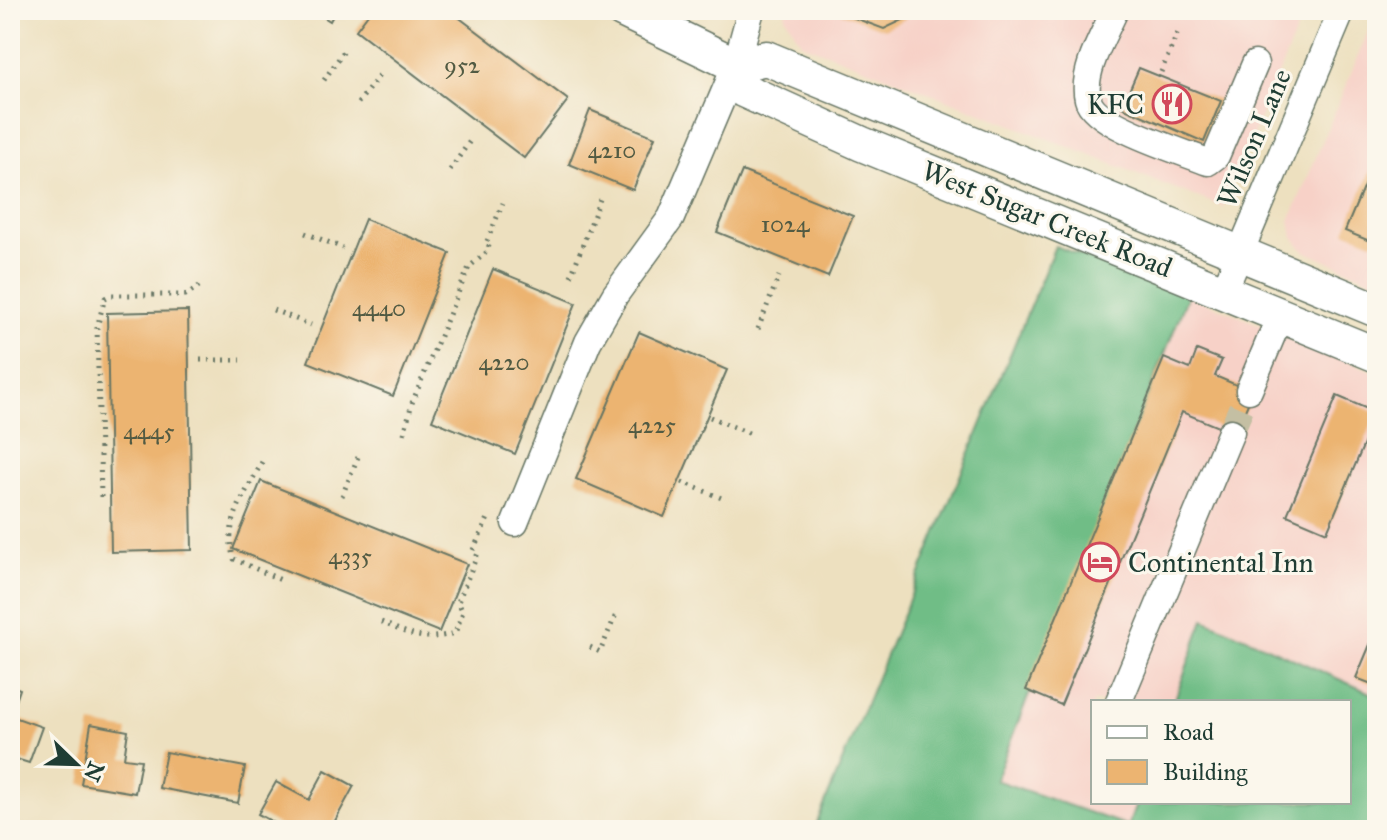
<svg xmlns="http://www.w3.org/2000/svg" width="1387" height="840" viewBox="0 0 1387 840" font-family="'IM FELL Great Primer',serif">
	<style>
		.built { fill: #f7d1c7 }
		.forest { fill: #6fbd86; stroke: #477d5d; stroke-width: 2 }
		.building { fill: #ecb471 }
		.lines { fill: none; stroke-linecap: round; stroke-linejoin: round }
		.minor-tunnel { stroke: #c4bfa3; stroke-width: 26; stroke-dasharray: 26 13; stroke-linecap: butt }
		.minor-casing { stroke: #677665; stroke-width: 29 }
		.major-casing { stroke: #677665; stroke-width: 37 }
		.path { stroke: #677665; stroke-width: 5; stroke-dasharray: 2 6; stroke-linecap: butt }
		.minor { stroke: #fff; stroke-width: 26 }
		.major { stroke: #fff; stroke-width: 34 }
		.labels { text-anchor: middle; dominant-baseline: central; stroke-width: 6; stroke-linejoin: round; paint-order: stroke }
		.number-label { font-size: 24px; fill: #525b43 }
		.poi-label { font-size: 28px; fill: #1f3d34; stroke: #fbf7ec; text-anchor: end }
		.street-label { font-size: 28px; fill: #1f3d34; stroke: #fbf7ec }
	</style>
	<rect width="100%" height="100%" fill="#fbf7ec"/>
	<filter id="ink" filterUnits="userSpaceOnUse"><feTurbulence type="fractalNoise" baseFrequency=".0125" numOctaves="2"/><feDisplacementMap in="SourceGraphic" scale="16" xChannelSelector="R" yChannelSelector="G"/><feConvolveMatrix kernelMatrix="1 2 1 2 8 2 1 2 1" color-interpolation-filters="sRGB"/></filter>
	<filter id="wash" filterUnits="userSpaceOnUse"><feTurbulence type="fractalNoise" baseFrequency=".006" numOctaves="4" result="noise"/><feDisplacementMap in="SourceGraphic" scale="32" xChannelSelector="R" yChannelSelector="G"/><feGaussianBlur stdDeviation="1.8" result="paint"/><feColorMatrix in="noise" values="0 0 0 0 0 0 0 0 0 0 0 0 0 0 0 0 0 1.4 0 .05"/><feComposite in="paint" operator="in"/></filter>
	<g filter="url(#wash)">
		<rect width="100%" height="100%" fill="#ede0bf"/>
		<path class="built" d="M786,10H1305L1223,207L801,43L785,16Z
			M1377,10V282L1304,251L1293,237L1290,220Z
			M1188,295L1377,373V696L1204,620L1174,702H1093V802H1137L1129,826L994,780Z"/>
		<path class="forest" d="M1055,246L1188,295L995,780L1128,826L1137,802H1349V702H1174L1204,619L1377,696V830H814Z"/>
		<g id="blocks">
			<path class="building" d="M313,10H336L330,21Z
				M371,10H449L568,100L524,158L356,30Z
				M833,10H908L905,19L884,29Z
				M1139,68L1221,101L1204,142L1122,107Z
				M590,110L655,137L633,190L569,164Z
				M1377,155V244L1345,231Z
				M742,171L853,216L828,277L717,232Z
				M365,219L450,253L393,396L308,362Z
				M493,269L576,303L515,454L432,420Z
				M188,311L192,550L111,552L107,313Z
				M639,332L727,370L664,517L576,479Z
				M1197,350L1222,360L1215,376L1253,392L1235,434L1182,412L1061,705L1026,690L1164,358L1190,369Z
				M1337,396L1377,413L1327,532L1287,515Z
				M261,481L467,564L439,632L233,549Z
				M1377,628V686L1356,678Z
				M10,685L20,689L11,716L42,727L29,763L10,757Z
				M91,724L128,731L124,758L141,760L135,793L81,784Z
				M166,752L245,767L238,803L159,788Z
				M325,770L354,786L330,830H287L258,814L276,782L309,800Z"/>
		</g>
	</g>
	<g filter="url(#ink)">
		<use href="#blocks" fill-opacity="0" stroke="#677665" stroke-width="2"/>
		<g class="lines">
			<path class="minor-tunnel" d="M1231,432L1249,390"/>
			<g class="minor-casing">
				<path id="minor" d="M1115,10C1104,35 1081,72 1088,99C1094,125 1183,152 1208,162L1216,156L1255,64
					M1224,291L1342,10
					M1249,390L1281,314
					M515,523L588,342L615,295L671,218L736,65L751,10
					M1119,701L1231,432"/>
			</g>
			<g class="major-casing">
				<path id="major" d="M622,10L736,65L766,58L1377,310
					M736,65L743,90L862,144L1377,355"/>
			</g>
			<path class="path" d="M942,10L952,13
				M1161,72L1178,32
				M324,80L346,48
				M358,103L381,73
				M450,170L472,138
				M305,233L343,248
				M487,241L503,203
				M571,276L600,199
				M273,310L311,325
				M758,329L779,276
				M200,360H241
				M710,417L751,434
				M404,434L412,403L469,267L487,252L490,242
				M262,462C246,493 222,524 234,559L283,581
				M682,482L724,499
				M342,496L358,457
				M101,497L97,327L105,298L111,295H186L199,286
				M473,550L490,514
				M381,622C411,635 423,642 455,633L463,612L458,602L478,553
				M590,647L600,652L617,612"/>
			<use href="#minor" class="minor"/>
			<use href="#major" class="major"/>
		</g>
	</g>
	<defs>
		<g id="restaurant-ring" transform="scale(2)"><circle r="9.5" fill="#fbf7ec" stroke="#d1495b" stroke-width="1.5"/><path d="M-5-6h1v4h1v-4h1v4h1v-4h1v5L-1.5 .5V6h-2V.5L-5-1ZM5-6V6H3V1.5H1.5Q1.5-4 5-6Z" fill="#d1495b"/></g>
		<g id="hotel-ring" transform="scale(2)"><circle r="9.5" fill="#fbf7ec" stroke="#d1495b" stroke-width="1.5"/><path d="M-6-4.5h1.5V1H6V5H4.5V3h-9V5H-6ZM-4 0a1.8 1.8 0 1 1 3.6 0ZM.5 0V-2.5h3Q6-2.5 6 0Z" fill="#d1495b"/></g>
	</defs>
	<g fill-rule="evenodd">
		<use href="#restaurant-ring" x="1172" y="104"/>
		<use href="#hotel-ring" x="1100" y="562"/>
	</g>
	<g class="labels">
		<g class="number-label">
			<text x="462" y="65">952</text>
			<text x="612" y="150">4210</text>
			<text x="785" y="224">1024</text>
			<text x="379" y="308">4440</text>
			<text x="504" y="362">4220</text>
			<text x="652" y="425">4225</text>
			<text x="149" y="431">4445</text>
			<text x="350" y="556">4335</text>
		</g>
		<g class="poi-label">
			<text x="1144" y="104">KFC</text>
			<text x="1128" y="562" text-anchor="start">Continental Inn</text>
		</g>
		<g class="street-label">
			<text transform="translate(1254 138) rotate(-67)">Wilson Lane</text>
			<text transform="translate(1047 219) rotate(22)">West Sugar Creek Road</text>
		</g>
	</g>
	<rect width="1387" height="840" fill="none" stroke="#fbf7ec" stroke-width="40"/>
	<rect x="1091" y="700" width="260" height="104" fill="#fbf7ec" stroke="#a3ada2" stroke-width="2"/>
	<rect x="1107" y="726" width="40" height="12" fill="#ffffff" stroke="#a3ada2" stroke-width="2"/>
	<text x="1163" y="740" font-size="24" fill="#1f3d34">Road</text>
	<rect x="1107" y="760" width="40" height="24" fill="#ecb471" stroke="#a3ada2" stroke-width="2"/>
	<text x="1163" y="780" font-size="24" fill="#1f3d34">Building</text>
	<g transform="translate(76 764) rotate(113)" stroke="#fbf7ec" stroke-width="6" paint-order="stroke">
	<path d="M0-6L14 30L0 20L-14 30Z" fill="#1f3d34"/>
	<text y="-12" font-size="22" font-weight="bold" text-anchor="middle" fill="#1f3d34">N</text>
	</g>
</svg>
